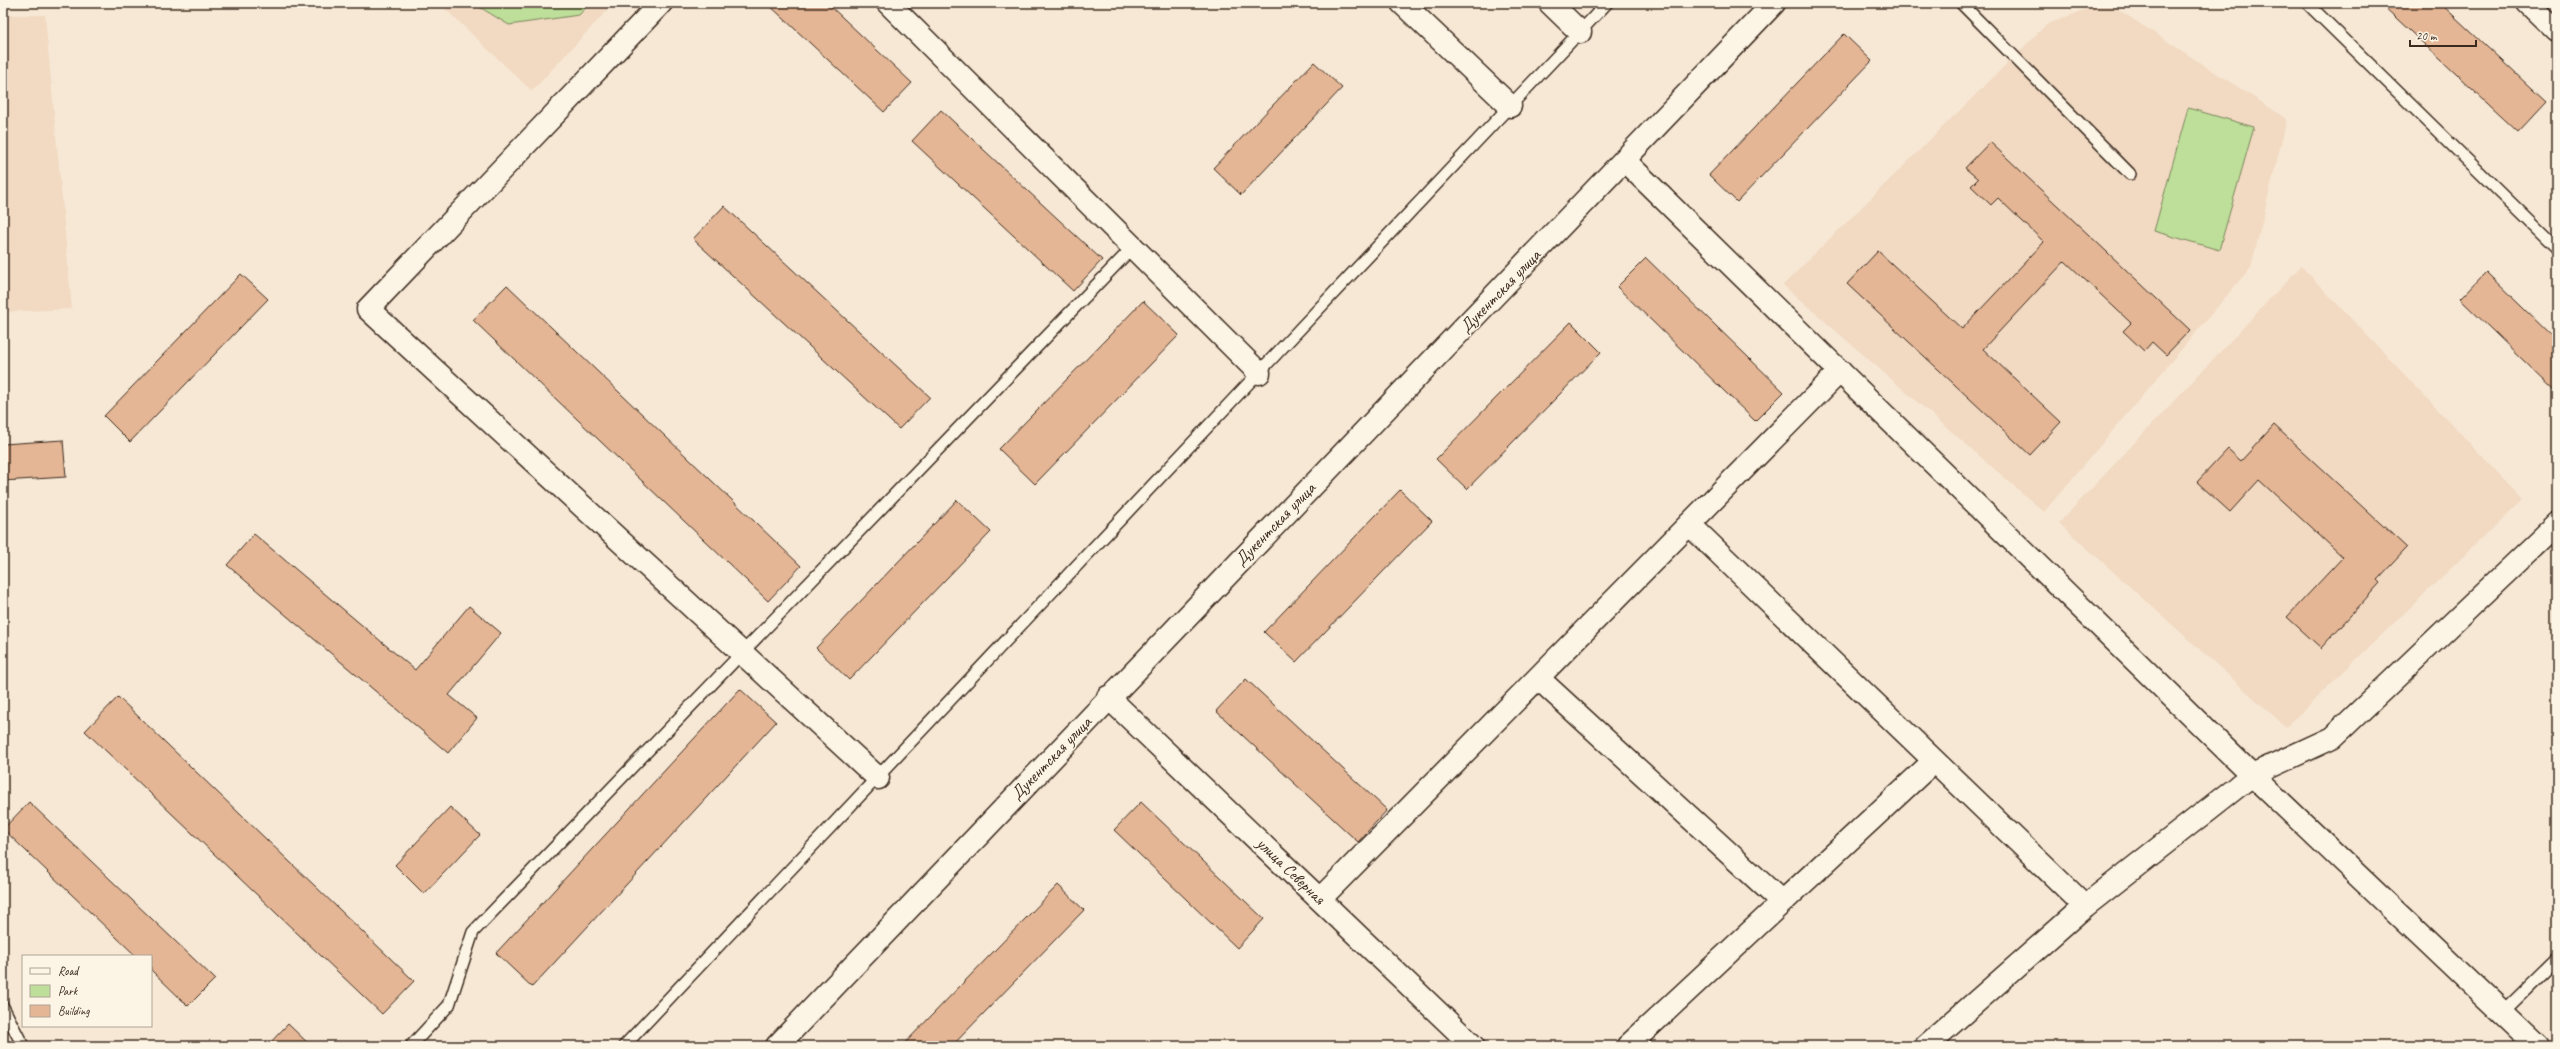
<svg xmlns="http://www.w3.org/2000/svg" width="2560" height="1049" viewBox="0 0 2560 1049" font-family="Caveat,sans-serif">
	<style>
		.built { fill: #f1d9c2 }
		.green { fill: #bddf99; stroke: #7c845c }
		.building { fill: #e4b695; stroke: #3b2a1e }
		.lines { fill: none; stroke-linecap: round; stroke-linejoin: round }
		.lane-casing { stroke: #3b2a1e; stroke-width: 14 }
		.street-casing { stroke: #3b2a1e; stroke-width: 25 }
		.secondary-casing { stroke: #3b2a1e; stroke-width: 25 }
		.lane { stroke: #fcf5e5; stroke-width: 11 }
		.street { stroke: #fcf5e5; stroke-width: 22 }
		.secondary { stroke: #fcf5e5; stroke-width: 22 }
		.labels { text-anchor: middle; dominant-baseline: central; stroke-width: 3; stroke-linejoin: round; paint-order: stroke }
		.street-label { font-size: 17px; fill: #3b2a1e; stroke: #fcf5e5 }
	</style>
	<rect width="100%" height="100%" fill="#f7e8d5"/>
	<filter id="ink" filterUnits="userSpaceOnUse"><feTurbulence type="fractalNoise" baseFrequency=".025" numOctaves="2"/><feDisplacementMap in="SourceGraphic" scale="8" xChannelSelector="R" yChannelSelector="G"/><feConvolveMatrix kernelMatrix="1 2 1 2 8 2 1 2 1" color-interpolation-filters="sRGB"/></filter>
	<g filter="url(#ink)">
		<path class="built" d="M439,3H614L532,91Z
			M2102,3H2108L2287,119L2251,267L2044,512L1783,285L2046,25Z
			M3,15H45L72,309L3,312Z
			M2301,266L2523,499L2286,727L2059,523Z"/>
		<path class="green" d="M473,3H590L579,15L509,25Z
			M2188,108L2254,127L2219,250L2154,231Z"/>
		<path class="building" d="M767,3H827L912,83L884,112Z
			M2380,3H2440L2546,102L2518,132Z
			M1844,34L1872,61L1737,202L1709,175Z
			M1314,62L1342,88L1241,195L1213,168Z
			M941,110L1102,260L1073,291L912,141Z
			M1990,142L2190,330L2166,355L2152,342L2144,351L2123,331L2131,323L2065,261L1983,349L2061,422L2030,455L1847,284L1878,251L1962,329L2044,242L1998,198L1991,205L1971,186L1978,179L1965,168Z
			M724,206L930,397L899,429L693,239Z
			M1646,258L1784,392L1755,421L1617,287Z
			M2486,272L2557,341V393L2460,299Z
			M241,274L268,299L130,442L104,416Z
			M507,285L801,566L768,601L473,320Z
			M1143,301L1179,335L1035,484L999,449Z
			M1571,322L1601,352L1467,489L1436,459Z
			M2274,425L2407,548L2377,580L2380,583L2321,648L2287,617L2343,557L2259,480L2230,512L2197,482L2228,449L2241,461Z
			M63,440L66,477L3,481V444Z
			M1400,490L1432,521L1296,662L1264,632Z
			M957,500L991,532L849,680L816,648Z
			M254,534L415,670L469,606L501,633L449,695L477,718L448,753L227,565Z
			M1246,679L1387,810L1358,842L1216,711Z
			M740,689L776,722L532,987L496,953Z
			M118,697L414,981L382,1014L85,731Z
			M29,802L215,979L188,1006L151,970V956H136L3,829Z
			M1141,802L1264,919L1237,948L1114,830Z
			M450,807L480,835L424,894L395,865Z
			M1058,885L1084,910L952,1046H902Z
			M288,1024L311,1046H267Z"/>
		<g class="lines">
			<g class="lane-casing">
				<path id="lane" d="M1961,3L2130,174
					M2307,3L2557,248
					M3,1007L23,1046
					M2502,1013L2557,959
					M411,1046L449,1005L473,932L1133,247
					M624,1046L1607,3"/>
			</g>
			<g class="street-casing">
				<path id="street" d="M661,3L368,309L878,778
					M888,3L1259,373
					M1402,3L1510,106
					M1550,3L1580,32
					M1625,161L2252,775L2537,1046
					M1689,524L2085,906
					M1538,678L1782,902
					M1108,697L1473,1046
					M1321,898L1840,371
					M1628,1046L1934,761
					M1926,1046L2085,906L2252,775L2332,738L2557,524"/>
			</g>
			<g class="secondary-casing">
				<path id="secondary" d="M2528,3L2557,31
					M777,1046L1774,3"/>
			</g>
			<use href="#lane" class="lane"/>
			<use href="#street" class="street"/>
			<use href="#secondary" class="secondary"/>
		</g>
	</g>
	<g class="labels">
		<g class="street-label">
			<text transform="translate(1500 291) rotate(-46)">Дукентская улица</text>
			<text transform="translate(1275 524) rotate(-46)">Дукентская улица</text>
			<text transform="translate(1051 758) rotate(-46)">Дукентская улица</text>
			<text transform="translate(1291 871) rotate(44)">улица Северная</text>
		</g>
	</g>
	<rect width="2560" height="1049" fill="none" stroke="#fcf5e5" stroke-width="16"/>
	<rect x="8" y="8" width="2544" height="1033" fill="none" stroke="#3b2a1e" stroke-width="1.5" filter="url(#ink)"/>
	<rect x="22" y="955" width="130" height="72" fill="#fcf5e5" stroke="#afa495"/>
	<rect x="30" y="968" width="20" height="6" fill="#fcf5e5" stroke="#afa495"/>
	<text x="58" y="975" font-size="12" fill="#3b2a1e">Road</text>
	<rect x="30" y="985" width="20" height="12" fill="#bddf99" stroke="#afa495"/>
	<text x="58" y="995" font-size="12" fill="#3b2a1e">Park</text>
	<rect x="30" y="1005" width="20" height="12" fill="#e4b695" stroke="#afa495"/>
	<text x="58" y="1015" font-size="12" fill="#3b2a1e">Building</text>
	<path d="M2410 40v6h66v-6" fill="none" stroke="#3b2a1e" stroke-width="2"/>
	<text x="2416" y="40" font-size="12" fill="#3b2a1e" stroke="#fcf5e5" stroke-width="3" paint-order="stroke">20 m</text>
</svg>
